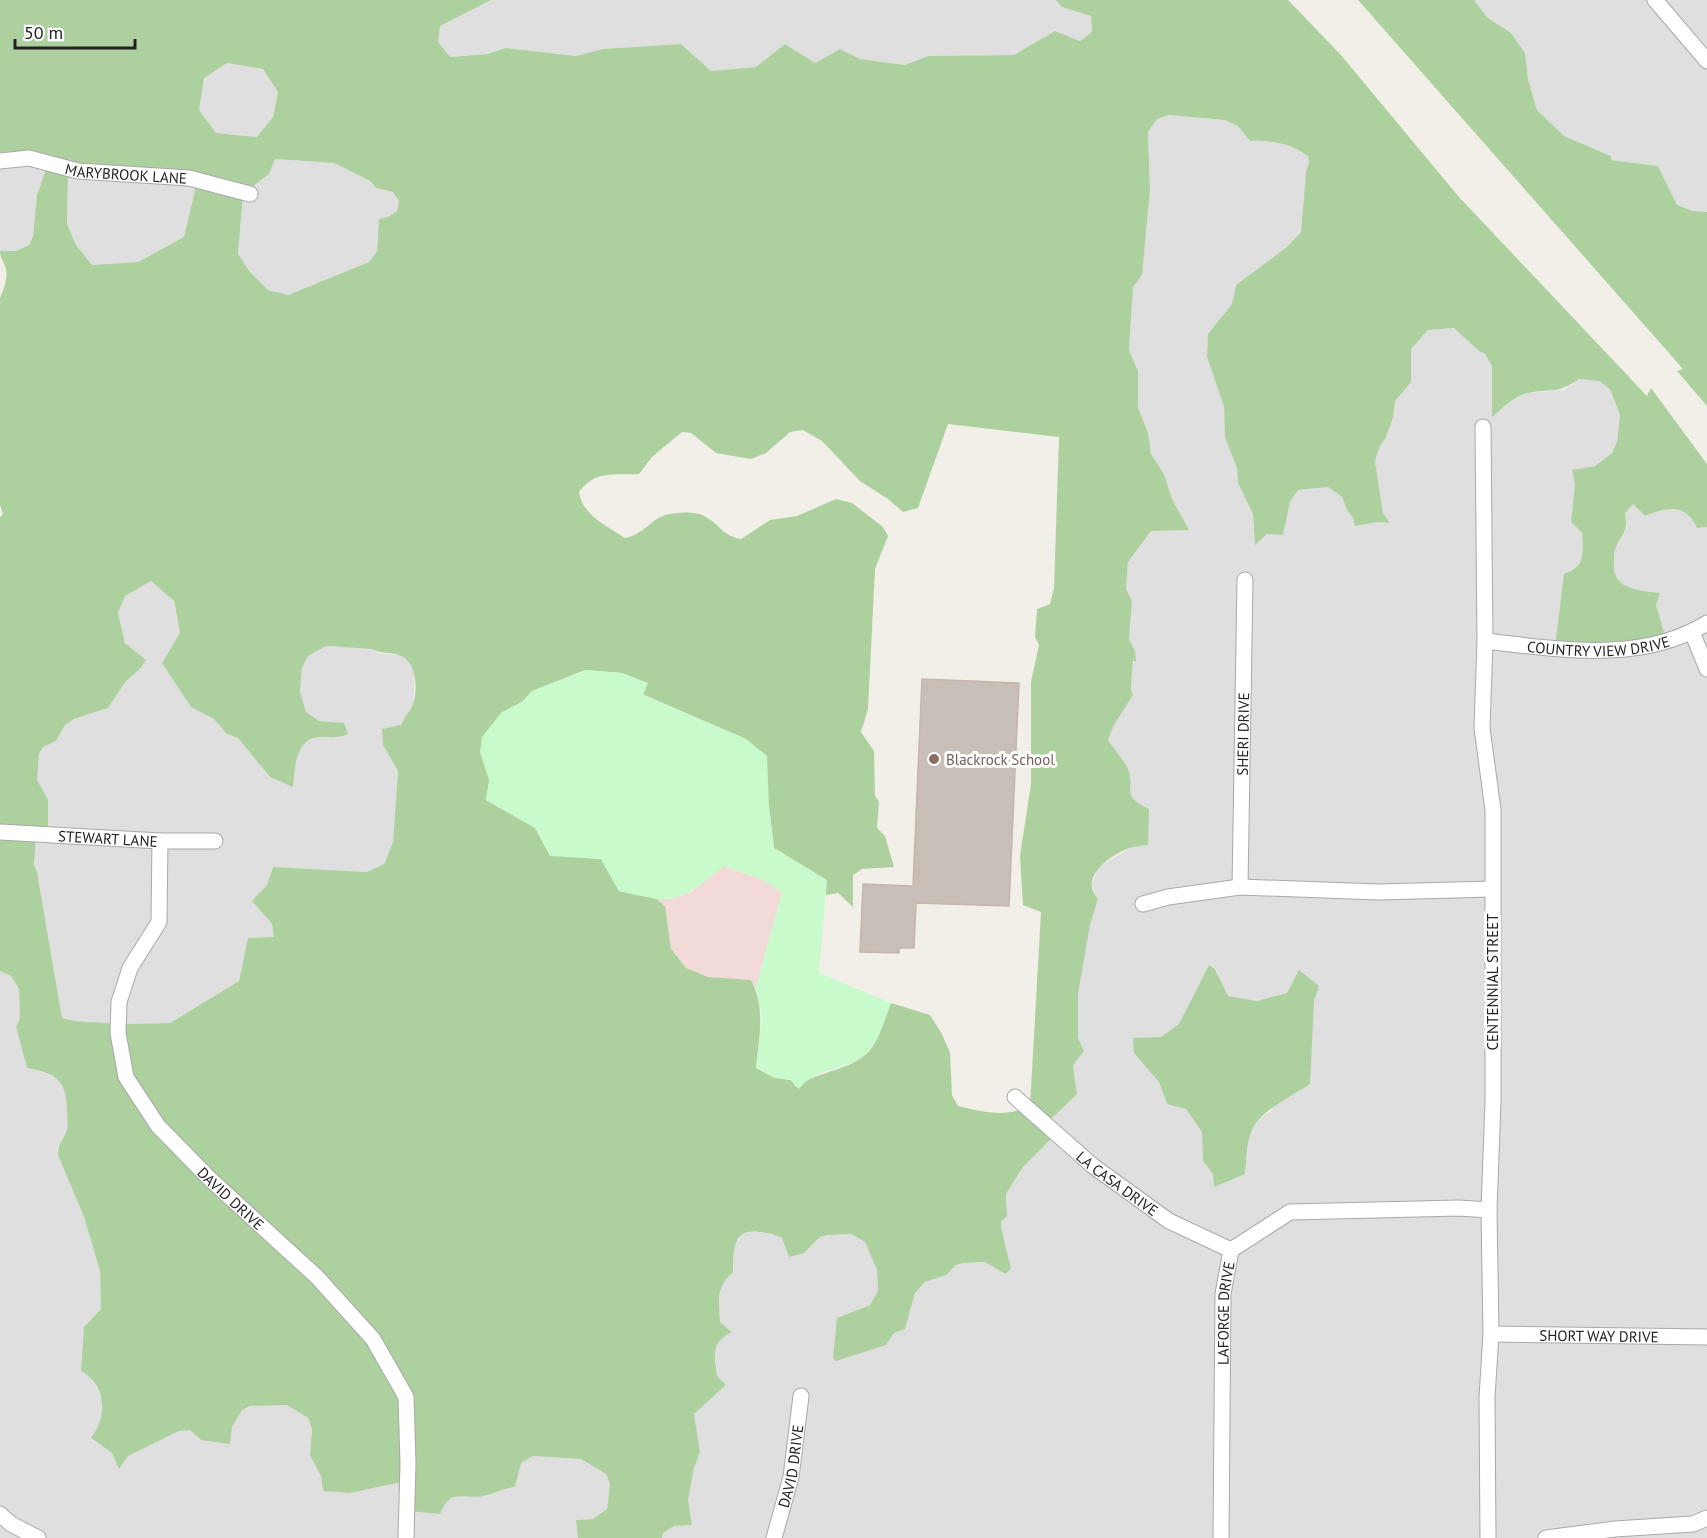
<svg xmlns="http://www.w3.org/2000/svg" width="1707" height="1538" viewBox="0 0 1707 1538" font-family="'PT Sans',sans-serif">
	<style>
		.residential { fill: #e0dfdf; fill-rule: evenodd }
		.commercial { fill: #f2dad9 }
		.forest { fill: #add19e; fill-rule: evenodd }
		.park { fill: #c8facc }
		.building { fill: #c7bfb8; stroke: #c4b6ab; stroke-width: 1.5 }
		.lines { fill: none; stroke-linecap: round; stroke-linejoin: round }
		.street-casing { stroke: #a9a9a9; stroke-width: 17 }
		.street { stroke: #fff; stroke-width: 15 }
		.education-dot { fill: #8d6e63; stroke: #fff; stroke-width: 2 }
		.labels { text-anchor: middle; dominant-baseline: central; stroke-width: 6; stroke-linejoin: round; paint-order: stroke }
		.street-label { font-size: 15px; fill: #222; stroke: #fff }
		.education-label { font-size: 15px; fill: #785e54; stroke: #fff; text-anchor: start }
	</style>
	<rect width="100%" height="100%" fill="#f2efe9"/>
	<path class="residential" d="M491,0H1056L1062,7L1091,16L1092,32L1080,41L1055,31L1014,55L928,56L905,65L860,59L840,49L815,63L785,44L756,67L711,71L681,44L603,49L576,56L506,48L487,54L450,57L438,42L440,26Z
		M1474,0H1707V212L1693,211L1677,205L1658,166L1611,160L1610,155L1564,136L1537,110L1528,79L1525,53L1511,33L1488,18Z
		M227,63L263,69L278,92L273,117L257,137L216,133L199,110L204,78Z
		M1169,115L1225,120L1238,126L1250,141L1273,140L1299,149L1308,156L1309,162L1306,173L1301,232L1287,247L1236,285L1232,304L1208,335L1207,357L1224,407L1225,437L1237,469L1238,483L1253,514L1255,544L1267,534L1283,535L1290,502L1298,490L1328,487L1342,497L1347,510L1353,518L1355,526L1378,522L1390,523L1383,513L1375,461L1379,448L1386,437L1393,418L1395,401L1411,382V349L1428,330L1454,328L1479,351L1485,354L1513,399L1527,393L1564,390L1579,379L1599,381L1610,389L1620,415L1617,442L1612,453L1595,466L1572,470L1575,484L1571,522L1582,533L1583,557L1575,570L1665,636L1655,605L1660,593L1629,589L1617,581L1613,568L1615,549L1627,529L1625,513L1633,504L1645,516L1662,508L1683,511L1693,518L1697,528L1707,527V1538H662L663,1533L689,1516L688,1500L694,1468L700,1452L694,1414L726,1385L717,1376L715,1350L722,1336L732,1332L720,1322L718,1292L724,1281L733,1272L734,1248L740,1236L750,1231L777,1235L804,1253L820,1237L827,1235L851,1234L865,1242L877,1270L878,1291L870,1305L837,1318L886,1345L894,1333L905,1329L915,1293L925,1282L946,1275L957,1265L963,1263L985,1262L1005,1274L1011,1269L1001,1227V1221L1007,1217L1006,1194L1023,1167L1056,1134L1048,1122L1077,1094L1073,1065L1078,1038V994L1090,925L1098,899L1095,895L1092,883L1099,867L1130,848L1136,803L1129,793V770L1108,740L1114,725L1133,695L1131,689L1135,651L1129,639L1132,601L1126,589L1128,562L1151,531L1188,529L1172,499L1164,474L1151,454L1148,433L1138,407V371L1129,350L1133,287L1142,274L1150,191L1148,132L1157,119ZM1209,965L1216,969L1227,996L1257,1001L1319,986L1273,1109L1256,1122L1249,1139L1245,1174H1213L1203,1161V1132L1186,1109L1167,1104L1159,1082L1161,1037L1179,1024Z
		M275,159L334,163L370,181L376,188L393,192L399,201L397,211L390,216L379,219L377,251L369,262L288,295L268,290L249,271L238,255L243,194L269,174Z
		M0,160L48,164L37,195L33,236L28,245L16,251H0Z
		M68,170L197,181L184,237L138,262L92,265L76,245L67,224Z
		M151,581L173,600L180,633L162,663L191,707L214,719L227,734L238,738L270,777L293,786L297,756L304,743L316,737L339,738L344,723L319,721L306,712L300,691L302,668L308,656L326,646L372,649L378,653L400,655L411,663L415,676L413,704L401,725L383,745L398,771L393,842L384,864L367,872L273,867L267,885L252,901L272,924L274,937L248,938L239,981L170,1023L123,1024L74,1021L62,1018L37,872L34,865L36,834L48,800L36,780L39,754L43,746L56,741L65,725L74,719L108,708L126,681L140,669L146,660L125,643L118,613L125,596Z
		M0,971L11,976L19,989L20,1018L16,1027L27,1068L40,1071L58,1079L67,1093V1130L57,1151L84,1217L100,1271L101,1309L84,1327L92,1376L102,1401L103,1413L98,1429L91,1439L112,1453L119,1468L128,1456L179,1431L190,1430L201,1440L232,1427L242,1410L250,1406L288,1405L308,1418L312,1429L310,1455L321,1476L322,1490L350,1493L408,1481L445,1502L457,1495L482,1496L503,1488L514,1487L521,1463L533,1456L581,1459L606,1474L610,1484L607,1509L593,1519L576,1520L578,1538H0Z"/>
	<path class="commercial" d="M723,866L761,879L782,892L756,988L751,980L708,977L686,968L671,949L665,906L655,899H670L691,892Z"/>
	<path class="forest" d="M0,0H491L440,26L438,42L450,57L487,54L506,48L576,56L603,49L681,44L711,71L756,67L785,44L815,63L840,49L860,59L905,65L928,56L1014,55L1055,31L1080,41L1092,32L1091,16L1062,7L1056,0H1288L1341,55L1459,197L1647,396L1651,388L1707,464V527L1697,528C1686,503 1666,507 1645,516L1633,504L1625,513C1628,534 1624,530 1616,547C1614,551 1614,556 1614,561C1611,590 1638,590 1660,593L1656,605L1665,636V640L1555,647L1564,574C1586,566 1583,554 1582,533L1571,522L1575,484L1572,470L1595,466L1612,453L1617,442L1620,415L1610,389L1599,381L1579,379C1556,395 1552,388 1528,393C1513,396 1503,408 1492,417V366L1485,354L1479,351L1454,328L1428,330L1411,349V382L1395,401L1393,418L1386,437L1379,448L1375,461L1383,513L1390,523L1378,522L1355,526L1353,518L1347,510L1342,497L1328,487L1298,490L1290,502L1283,535L1267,534L1255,545L1253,514L1238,483L1237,469L1225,437L1224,407L1207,357L1208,334L1232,304L1236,285L1287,247L1301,232L1306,172L1309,162L1308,156C1290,143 1272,140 1250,141L1238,126L1225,120L1169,115L1157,119L1148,132L1150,191L1142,275L1133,287L1129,350L1138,371V407L1148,433L1151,454L1164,474L1172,499L1189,530L1151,531L1128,562L1126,589L1132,601L1129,639L1135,651L1136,662L1133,661L1131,689L1133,695L1114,725L1108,740C1114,749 1123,759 1128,769C1136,789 1119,795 1149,809L1148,845C1142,846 1135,846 1129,848C1111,855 1078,877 1098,899L1090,925L1078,994V1038L1084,1051L1073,1065L1077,1094L1048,1122L1056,1134L1023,1167L1006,1194L1007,1217L1001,1221V1227L1011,1269L1005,1274L985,1262L963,1263L956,1265L946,1275L925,1282L915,1293L905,1329L894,1333L886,1345L836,1361L833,1358L837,1318L870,1305L878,1291L877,1270L865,1242L851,1234L827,1235L820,1237L804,1253L789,1257L782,1238C775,1234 767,1233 759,1232C731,1228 734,1253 733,1272C715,1289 719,1299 720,1322L732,1332C710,1342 715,1356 717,1376L726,1385L694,1414L700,1452L694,1468L688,1500L692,1525L674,1526L663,1533L662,1538H578L576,1520L593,1519L607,1509L610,1484L606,1474L581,1459L533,1456L521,1463L515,1487C503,1488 494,1494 483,1496C461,1500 451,1487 440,1514L409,1511L407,1481L350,1493L323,1491L321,1476L310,1455L312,1429L308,1418L287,1405L250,1406L242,1410L232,1427L230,1444L201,1440L190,1430L179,1431L128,1456L119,1469L112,1453L91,1438C108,1417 106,1384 81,1371L84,1327L101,1309L100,1271L84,1217L58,1155C57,1145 65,1138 67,1129C68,1123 67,1116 67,1110C67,1080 55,1073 27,1068L16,1027L20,1018L19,989L11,976L0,971V517L3,514L0,505V298C4,288 9,276 5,266C3,260 0,258 0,251H16L29,245L33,236L37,195L48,164L0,159ZM227,63L263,69L278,92L273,117L257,137L216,133L199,110L204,78ZM275,159L334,163L370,181L376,188L393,192L399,201L397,211L390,216L379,219L377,251L369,262L288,295L268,290L249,271L238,254L243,194L269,174ZM68,171L197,181L184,237L138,262L92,265L76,245L67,224ZM948,424L1059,437L1054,588L1050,604L1037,609L1035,637L1039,645L1031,682V784L1020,856L1023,905L1041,912L1030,1106C1006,1118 983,1112 958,1106L952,1095L950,1053L942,1034L930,1015L891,1003C885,1017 881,1034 873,1046C857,1071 818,1070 796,1087L791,1080L775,1078L756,1068C759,1038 766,1008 751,980L708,977L686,968L671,949L665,906L654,897L619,891L601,859L550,855L535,828L486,800L501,713L522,702L532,691L585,670L622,673L647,683L642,694L746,739L769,807L774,848L826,880V895L838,893L853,907V875L862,869L894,867L885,836L877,828L879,802L875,796L874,751L861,732L868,709L875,569L888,536L883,527L852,503L836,499L797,516L770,520L741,539C721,535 722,526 706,517C696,511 677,512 665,515C650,520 643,535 625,538C607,526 582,515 579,492C595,470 614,475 639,474L652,457L682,432L691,433L716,453L751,459L766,453L790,432L803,430L822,441L860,481L888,499L903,512L918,508ZM151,581L174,601L180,633L162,663L191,707L214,719L227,734L238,738L270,777L293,787C295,769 295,738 320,737C330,737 337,739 348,734L344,723L319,721L306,712L300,691L302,668L308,656L326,646L372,649C381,654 390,652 399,655C417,661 418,689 413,704C410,711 404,718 401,725L382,729L383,745L398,771L393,842L384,864L367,872L273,867L267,885L252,901L272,924L274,937L248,938L239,981L170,1023L123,1024L74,1021L62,1018L37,872L34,865L36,835L48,831V800L37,780L39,754L43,747L56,741L65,725L74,719L108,708L126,681L140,669L146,660L125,643L118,613L125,596Z
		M1358,0H1474L1488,18L1511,33L1525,53L1528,79L1537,110L1564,136L1611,156V160L1658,166L1677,205L1693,211L1707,212V406L1677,371L1683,369Z
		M1209,965L1215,969L1228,996L1257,1001L1287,993L1299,970L1319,986L1314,1001L1310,1084C1295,1094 1267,1108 1256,1123C1246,1137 1247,1158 1245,1174L1214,1187L1213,1174L1203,1161L1202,1132L1186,1109L1167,1104L1159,1082L1134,1053L1133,1038L1161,1037L1179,1024Z"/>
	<path class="park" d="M586,670L622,673L648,683L643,695L746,739L767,756L769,807L774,848L827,880L819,973L891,1003C886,1016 880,1037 872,1047C854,1072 816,1065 799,1089L791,1080L775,1078L756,1068L762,1018L756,988L782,892L761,879L724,866C705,881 683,903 657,899C645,897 632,894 619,891L601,859L550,856L535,828L486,800L489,780L480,752L482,737L501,713L522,702L532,691Z"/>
	<path class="building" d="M922,679L1019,683L1009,906L916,903L914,948H899V953L860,952L863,884L913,886Z"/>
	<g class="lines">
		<g class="street-casing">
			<g id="street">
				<path d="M1655,0L1707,61"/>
				<path id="s1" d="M0,161L29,158L78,171L189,178L250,194"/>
				<path d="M1483,427L1485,641L1482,728L1493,810V1101L1489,1210L1491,1334L1487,1397L1488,1538"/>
				<path d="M1692,632L1707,669"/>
				<path id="s2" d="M1485,641C1558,649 1641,664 1707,623"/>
				<path id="s3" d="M0,832L160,841H215"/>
				<path id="s4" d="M160,841L159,922L130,968L119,1002L118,1033L126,1077L158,1126L210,1179L317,1277L373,1339L406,1397L408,1463L406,1538"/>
				<path id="s5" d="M1240,887L1245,580"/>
				<path d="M1143,904L1168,897L1240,887L1378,892L1492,889"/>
				<path id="s6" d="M1015,1097L1093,1166L1169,1221L1231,1250"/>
				<path id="s7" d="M1491,1334L1707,1337"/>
				<path d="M0,1514L11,1524L38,1538"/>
				<path id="s8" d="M774,1538L791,1477L801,1396"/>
				<path id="s9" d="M1221,1538L1223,1294L1231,1250L1290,1212L1459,1208L1489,1210"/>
				<path d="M1546,1538L1615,1529L1693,1524L1707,1518"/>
			</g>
		</g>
		<use href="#street" class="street"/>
	</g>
	<circle class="education-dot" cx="934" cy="759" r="6"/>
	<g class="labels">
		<g class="street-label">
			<text stroke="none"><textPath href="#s1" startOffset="128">MARYBROOK LANE</textPath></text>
			<text stroke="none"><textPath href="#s2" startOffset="114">COUNTRY VIEW DRIVE</textPath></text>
			<text stroke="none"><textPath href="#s5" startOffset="153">SHERI DRIVE</textPath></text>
			<text stroke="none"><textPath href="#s3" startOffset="108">STEWART LANE</textPath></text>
			<text transform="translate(1492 982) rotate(-90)">CENTENNIAL STREET</text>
			<text stroke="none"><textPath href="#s6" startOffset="134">LA CASA DRIVE</textPath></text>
			<text stroke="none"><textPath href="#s4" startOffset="408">DAVID DRIVE</textPath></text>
			<text stroke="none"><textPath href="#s9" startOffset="225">LAFORGE DRIVE</textPath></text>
			<text stroke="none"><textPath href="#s7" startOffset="108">SHORT WAY DRIVE</textPath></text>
			<text stroke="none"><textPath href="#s8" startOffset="74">DAVID DRIVE</textPath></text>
		</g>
		<g class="education-label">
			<text x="946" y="759">Blackrock School</text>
		</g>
	</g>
	<path d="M15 39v9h120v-9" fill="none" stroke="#222222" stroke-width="3"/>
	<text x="24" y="39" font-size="18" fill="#222222" stroke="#ffffff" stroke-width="4.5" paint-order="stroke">50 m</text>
</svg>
